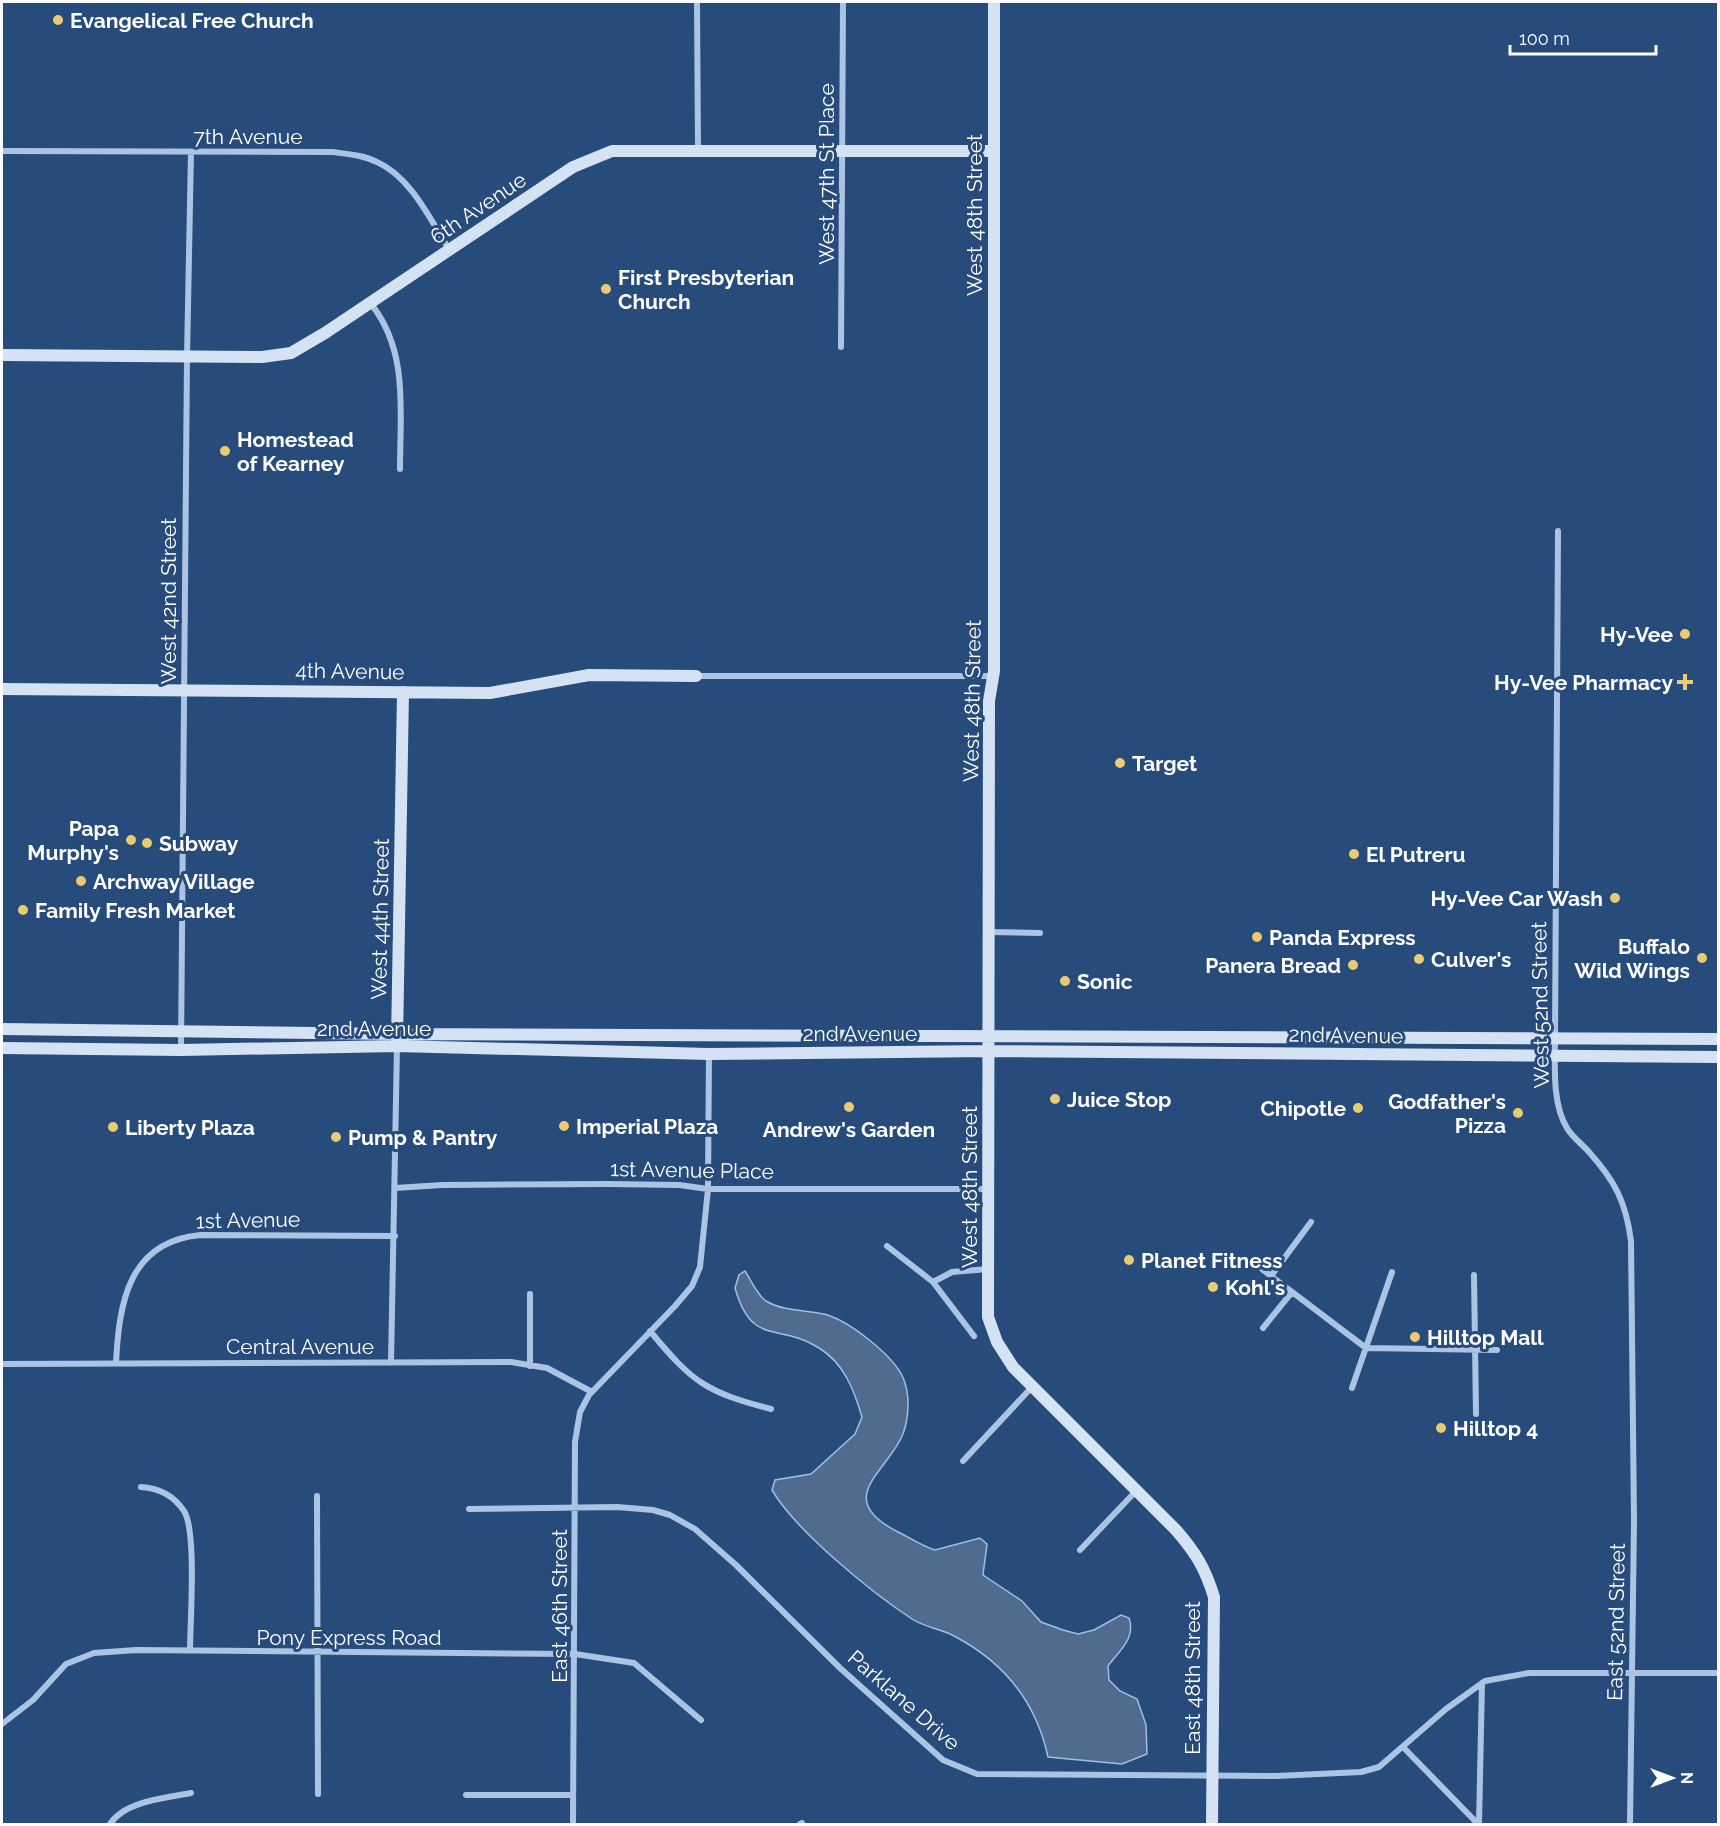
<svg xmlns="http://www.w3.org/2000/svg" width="1720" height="1826" viewBox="0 0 1720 1826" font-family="Raleway,sans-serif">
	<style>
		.water { fill: #516b8e; stroke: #a0bfe4; stroke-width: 1.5 }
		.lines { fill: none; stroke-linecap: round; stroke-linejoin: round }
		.street { stroke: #acc4e4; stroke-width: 6 }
		.secondary { stroke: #d4e2f4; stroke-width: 12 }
		.poi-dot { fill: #ebca72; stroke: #274b7b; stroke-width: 2 }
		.labels { text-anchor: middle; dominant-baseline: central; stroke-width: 6; stroke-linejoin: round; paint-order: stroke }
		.poi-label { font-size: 21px; font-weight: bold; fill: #fff; stroke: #274b7b; text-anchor: start }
		.street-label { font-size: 21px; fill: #fff; stroke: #274b7b }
	</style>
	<rect width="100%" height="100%" fill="#274b7b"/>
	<path class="water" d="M745,1271C751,1280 757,1295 766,1301C782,1311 806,1310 824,1314C848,1320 895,1356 904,1380C910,1396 909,1417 903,1434C887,1473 832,1498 898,1532C911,1538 921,1546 935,1550L980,1538L987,1544L983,1575L1022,1601L1041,1622L1063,1630L1078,1634L1094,1630L1121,1615L1129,1618C1136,1638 1120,1650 1108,1666L1109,1680L1120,1691L1137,1699L1146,1725L1147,1754L1122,1764L1048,1757C1036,1702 1004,1662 954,1636C941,1629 924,1627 912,1619C871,1592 796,1531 772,1490L775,1480L811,1474L855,1434L862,1417C854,1390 844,1363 819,1348C779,1322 752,1348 735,1288L739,1275Z"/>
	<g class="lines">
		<path class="street" d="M697,2L698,151
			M2,151L332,152C347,154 363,155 377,162C411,177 431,221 450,251
			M371,304C409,351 400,413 400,469
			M841,347L843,2
			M1558,531L1555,1038C1555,1066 1552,1104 1567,1128C1572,1137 1582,1144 1589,1152C1615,1181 1626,1202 1631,1241L1634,1521L1630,1824
			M696,676H994
			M989,932L1040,933
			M181,1050L187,357L191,152
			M395,1188L442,1185L609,1184L679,1185L708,1189H988
			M887,1246L933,1282L974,1336
			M1254,1263L1366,1348L1497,1350
			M1474,1275L1476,1414
			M1271,1276L1311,1222
			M933,1282L952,1272L988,1269
			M1263,1328L1292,1292
			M650,1331C693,1383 706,1392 771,1409
			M116,1363C119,1304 128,1241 201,1235L395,1236
			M391,1363L397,1046
			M2,1364L511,1362L547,1368L592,1392
			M530,1366V1294
			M1352,1388L1392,1272
			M963,1461L1032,1387
			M141,1487C159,1488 174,1496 184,1511C197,1531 190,1624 190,1651
			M317,1496L318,1794
			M469,1509L617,1507L653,1510L670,1515L695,1529L736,1565L840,1668L943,1760L977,1774L1276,1776L1361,1772L1379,1767L1446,1709L1485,1681L1529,1673H1718
			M1080,1550L1136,1491
			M2,1724L33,1700L66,1664L94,1653L136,1650L575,1654L634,1663L701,1720
			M1403,1747L1478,1824
			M466,1795H573
			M110,1824C125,1801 165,1798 191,1793
			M573,1824L575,1442L580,1412L589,1395L675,1306L692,1286L700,1267L708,1189L709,1054
			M800,1824L802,1823
			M1479,1824L1482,1683"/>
		<path class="secondary" d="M994,2V671L989,701L988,1317L997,1342L1013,1367L1176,1530C1196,1553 1205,1568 1214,1597L1212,1824
			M2,355L262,357L291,353L325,333L573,167L612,151H994
			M2,689L490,693L589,675L696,676
			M2,1029L397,1034L1718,1039
			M397,1042L403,692
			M2,1048L181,1050L397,1046L709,1054L988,1051L1718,1057"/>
	</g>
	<g class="poi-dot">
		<circle cx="58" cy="20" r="6"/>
		<circle cx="606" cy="289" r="6"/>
		<circle cx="225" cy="451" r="6"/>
		<circle cx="1685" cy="634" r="6"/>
		<path d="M1682 673h6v6h6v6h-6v6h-6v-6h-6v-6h6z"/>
		<circle cx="1120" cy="763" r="6"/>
		<circle cx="131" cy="840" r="6"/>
		<circle cx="147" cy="843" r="6"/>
		<circle cx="1354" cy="854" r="6"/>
		<circle cx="81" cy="881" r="6"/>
		<circle cx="1615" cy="898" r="6"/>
		<circle cx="23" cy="910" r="6"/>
		<circle cx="1257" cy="937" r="6"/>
		<circle cx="1702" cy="958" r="6"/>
		<circle cx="1419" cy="959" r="6"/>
		<circle cx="1353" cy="965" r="6"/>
		<circle cx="1065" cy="981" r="6"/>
		<circle cx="1055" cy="1099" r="6"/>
		<circle cx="849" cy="1107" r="6"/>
		<circle cx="1358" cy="1108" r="6"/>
		<circle cx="1518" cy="1113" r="6"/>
		<circle cx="564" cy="1126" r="6"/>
		<circle cx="113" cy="1127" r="6"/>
		<circle cx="336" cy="1137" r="6"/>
		<circle cx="1129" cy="1260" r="6"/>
		<circle cx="1213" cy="1287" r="6"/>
		<circle cx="1415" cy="1337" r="6"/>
		<circle cx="1441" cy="1428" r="6"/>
	</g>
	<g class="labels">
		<g class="poi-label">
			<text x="70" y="20">Evangelical Free Church</text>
			<text x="618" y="277">First Presbyterian<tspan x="618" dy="24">Church</tspan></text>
			<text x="237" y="439">Homestead<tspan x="237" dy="24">of Kearney</tspan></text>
			<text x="1673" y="634" text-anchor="end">Hy-Vee</text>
			<text x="1673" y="682" text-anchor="end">Hy-Vee Pharmacy</text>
			<text x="1132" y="763">Target</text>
			<text x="119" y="828" text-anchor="end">Papa<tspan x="119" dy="24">Murphy's</tspan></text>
			<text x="159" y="843">Subway</text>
			<text x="1366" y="854">El Putreru</text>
			<text x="93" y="881">Archway Village</text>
			<text x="1603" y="898" text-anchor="end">Hy-Vee Car Wash</text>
			<text x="35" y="910">Family Fresh Market</text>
			<text x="1269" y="937">Panda Express</text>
			<text x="1690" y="946" text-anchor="end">Buffalo<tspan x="1690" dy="24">Wild Wings</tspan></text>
			<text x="1431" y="959">Culver's</text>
			<text x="1341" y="965" text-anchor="end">Panera Bread</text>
			<text x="1077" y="981">Sonic</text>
			<text x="1067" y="1099">Juice Stop</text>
			<text x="1506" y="1101" text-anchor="end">Godfather's<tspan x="1506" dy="24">Pizza</tspan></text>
			<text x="1346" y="1108" text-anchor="end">Chipotle</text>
			<text x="576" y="1126">Imperial Plaza</text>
			<text x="125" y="1127">Liberty Plaza</text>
			<text x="849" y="1129" text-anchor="middle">Andrew's Garden</text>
			<text x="348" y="1137">Pump &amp; Pantry</text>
			<text x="1141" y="1260">Planet Fitness</text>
			<text x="1225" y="1287">Kohl's</text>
			<text x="1427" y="1337">Hilltop Mall</text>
			<text x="1453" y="1428">Hilltop 4</text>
		</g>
		<g class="street-label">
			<text x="248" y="136">7th Avenue</text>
			<text transform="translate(826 174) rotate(-90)">West 47th St Place</text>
			<text transform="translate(478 208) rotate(-34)">6th Avenue</text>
			<text transform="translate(974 215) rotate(-90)">West 48th Street</text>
			<text transform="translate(168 601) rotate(-90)">West 42nd Street</text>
			<text transform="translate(350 671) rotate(1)">4th Avenue</text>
			<text transform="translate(972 701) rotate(-89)">West 48th Street</text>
			<text transform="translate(380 919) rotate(-89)">West 44th Street</text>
			<text transform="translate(1540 1005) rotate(-91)">West 52nd Street</text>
			<text x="374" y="1028">2nd Avenue</text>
			<text x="860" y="1033">2nd Avenue</text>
			<text transform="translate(1346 1035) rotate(1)">2nd Avenue</text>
			<text transform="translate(692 1170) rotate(1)">1st Avenue Place</text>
			<text transform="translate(969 1187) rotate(-90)">West 48th Street</text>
			<text transform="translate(248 1220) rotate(-1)">1st Avenue</text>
			<text x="300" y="1346">Central Avenue</text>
			<text transform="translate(559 1606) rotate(-90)">East 46th Street</text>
			<text transform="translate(1616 1622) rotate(-89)">East 52nd Street</text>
			<text x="349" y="1637">Pony Express Road</text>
			<text transform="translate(1192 1678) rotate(-90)">East 48th Street</text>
			<text transform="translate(904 1700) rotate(41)">Parklane Drive</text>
		</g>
	</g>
	<rect width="1720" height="1826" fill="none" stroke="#ffffff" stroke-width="6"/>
	<g transform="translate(1672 1778) rotate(90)" stroke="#274b7b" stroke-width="4.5" paint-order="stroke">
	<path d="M0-4.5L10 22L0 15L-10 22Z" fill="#ffffff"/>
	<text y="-9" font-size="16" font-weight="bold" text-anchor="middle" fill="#ffffff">N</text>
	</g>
	<path d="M1510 45v9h146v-9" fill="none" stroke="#ffffff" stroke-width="3"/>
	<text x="1519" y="45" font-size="18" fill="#ffffff" stroke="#274b7b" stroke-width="4.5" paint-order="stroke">100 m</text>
</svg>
